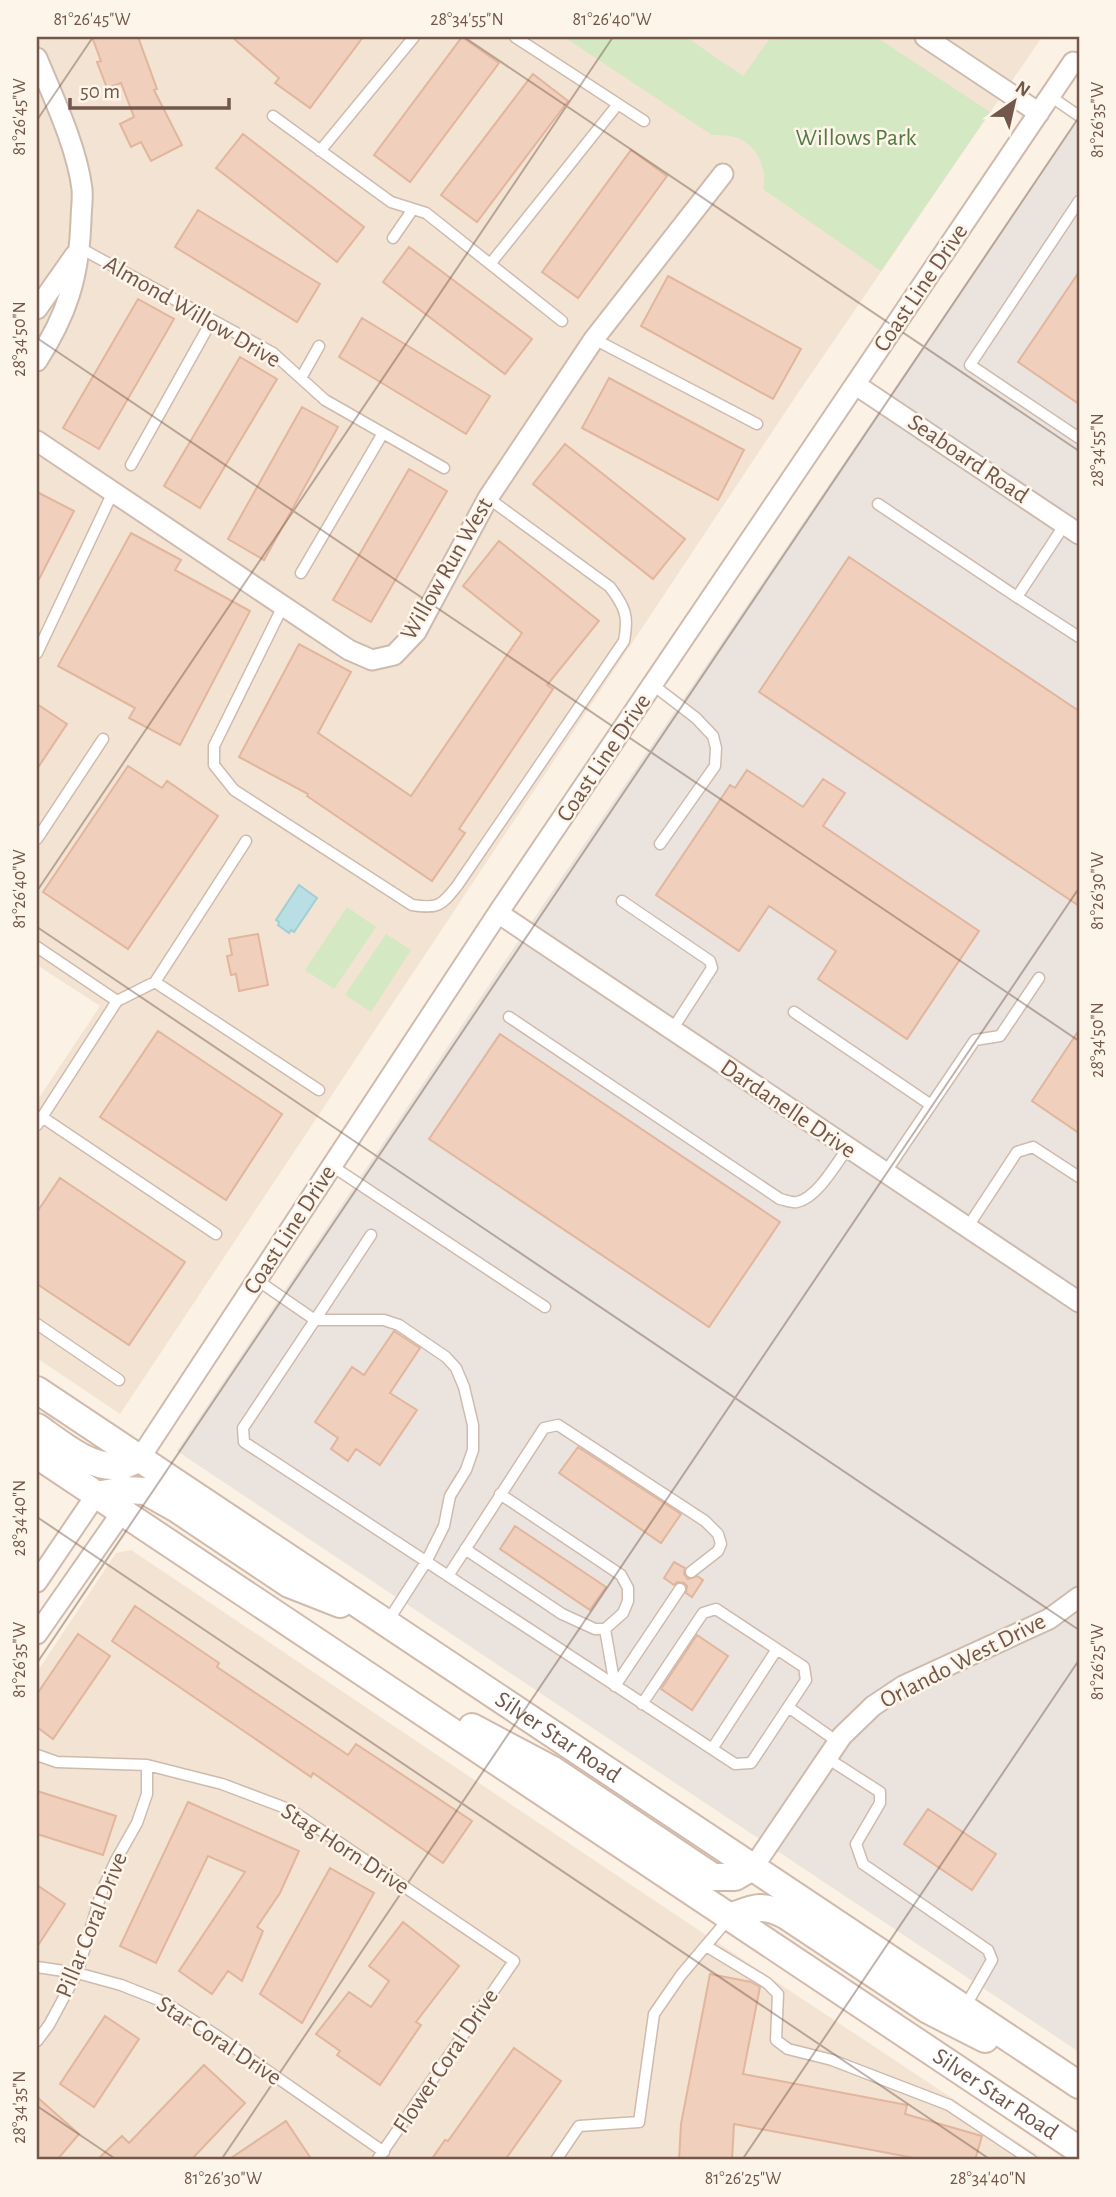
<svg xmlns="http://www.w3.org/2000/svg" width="1116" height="2197" viewBox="0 0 1116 2197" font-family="'Alegreya Sans',sans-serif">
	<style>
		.residential { fill: #f3e3d2 }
		.industrial { fill: #ebe4de }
		.green { fill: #d3e8c3 }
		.water { fill: #b9dfe4; stroke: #a0cfd5; stroke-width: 2 }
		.building { fill: #f0cfbc; stroke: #e2b59d; stroke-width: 2 }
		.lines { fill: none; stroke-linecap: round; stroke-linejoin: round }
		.service-casing { stroke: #cebbae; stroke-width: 13 }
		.minor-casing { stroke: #cebbae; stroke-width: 23 }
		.secondary-casing { stroke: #d1baab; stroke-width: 30 }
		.service { stroke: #fff; stroke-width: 10 }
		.minor { stroke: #fff; stroke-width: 19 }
		.secondary { stroke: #fff; stroke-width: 26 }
		.ticks { fill: none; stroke: #72574a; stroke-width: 2; stroke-opacity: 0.45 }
		.labels { text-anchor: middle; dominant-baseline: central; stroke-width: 5; stroke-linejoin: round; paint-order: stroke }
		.park-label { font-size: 24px; fill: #547842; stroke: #fef5ea }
		.street-label { font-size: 24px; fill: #72574a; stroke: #fef5ea }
		.neatline { fill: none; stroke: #72574a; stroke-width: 2.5 }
		.ticks-label { font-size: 18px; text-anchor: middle; fill: #72574a }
	</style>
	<rect width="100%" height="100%" fill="#fbf1e4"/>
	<path class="residential" d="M37,37H1042L800,390L120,1414L37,1358V1101L100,1006L37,965Z
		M131,1550L697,1929L1045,2160H37V1672L116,1553Z"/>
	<path class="industrial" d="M1079,117V2052L177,1451L507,958Z"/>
	<path class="green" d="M564,37H686L743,76L771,37H876L990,112L881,271L763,189C768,169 757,143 734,137C727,135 719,135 712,135Z
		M347,907L376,927L334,989L305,970Z
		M386,934L411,950L371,1012L345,995Z"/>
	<path class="water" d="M299,885L317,898L294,932L291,930L289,933L278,925L279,922L276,920Z"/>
	<path class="building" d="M92,37H138L157,89L154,90L182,145L151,161L141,142L131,147L120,124L134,117L121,83L107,88L97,62L101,61Z
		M232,37H363L310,108L275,83L279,78Z
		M462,37L499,63L410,182L374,155Z
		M533,74L568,101L477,222L441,195Z
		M243,134L364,227L337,262L216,168Z
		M631,150L667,176L578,298L542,272Z
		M198,210L320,284L297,322L175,247Z
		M409,247L532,339L505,374L383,282Z
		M1079,272V404L1018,362Z
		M668,276L801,349L773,399L641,326Z
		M138,299L174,319L99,449L63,428Z
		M362,318L490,396L466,434L339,357Z
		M240,357L277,379L200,508L164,486Z
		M609,378L744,450L718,500L582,428Z
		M302,407L338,427L264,560L228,539Z
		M565,444L685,539L653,579L533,484Z
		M409,469L447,491L371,622L333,600Z
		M37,492L74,511L37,583Z
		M131,533L181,560L175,570L250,611L180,745L129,718L135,708L58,666Z
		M499,541L599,621L547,685L553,689L459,829L465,833L432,881L307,796L308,794L239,757L299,644L351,672L318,733L411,796L522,633L463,586Z
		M849,557L1079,711V906L759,692Z
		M37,704L67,724L37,769Z
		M128,766L162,788L167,781L218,816L128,949L43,892Z
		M747,770L803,807L823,779L845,793L823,826L979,931L907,1039L818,979L836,951L769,906L739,951L656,895L730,785L735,788Z
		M258,934L268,985L239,991L236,974L231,975L227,956L232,955L229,939Z
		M1079,1030V1133L1032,1101Z
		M158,1031L282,1114L226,1200L100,1117Z
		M500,1034L780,1222L709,1327L429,1139Z
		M60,1178L185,1262L129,1345L37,1284V1212Z
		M394,1331L420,1348L390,1393L417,1410L380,1465L356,1449L348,1461L331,1449L338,1438L315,1422L352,1367L364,1375Z
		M578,1447L681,1514L661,1543L559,1473Z
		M515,1526L606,1587L590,1610L500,1549Z
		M674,1562L685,1568L684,1574L688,1579L697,1576L703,1580L692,1597L686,1593L687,1586L684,1583L677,1582L674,1585L664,1578Z
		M135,1606L219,1663L217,1667L348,1755L356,1744L472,1821L443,1863L313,1773L311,1777L112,1641Z
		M78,1634L110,1656L53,1739L37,1727V1694Z
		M697,1635L728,1656L692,1710L661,1689Z
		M37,1791L116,1816L103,1855L37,1834Z
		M188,1802L299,1851L280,1893L257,1927L263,1931L242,1981L228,1971L212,1994L179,1971L245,1872L208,1856L156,1963L120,1946Z
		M928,1809L996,1854L972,1890L904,1844Z
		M330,1868L374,1893L302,2023L260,1994Z
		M37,1885L65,1904L37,1947Z
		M403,1922L459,1966L416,2022L421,2025L380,2085L337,2055L340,2051L316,2034L349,1992L371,2007L389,1981L369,1966Z
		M710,1974L751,1982L760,1987L743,2074L907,2105L905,2114L982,2136L975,2160H925L734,2124L732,2160H679L681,2124Z
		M105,2016L139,2039L94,2107L60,2084Z
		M514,2048L561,2081L505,2160H431L445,2140L448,2141Z
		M204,2065L245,2103L191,2160H97L122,2136L129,2143Z
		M37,2097L79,2134L57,2160H37Z
		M286,2121L312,2160H228Z"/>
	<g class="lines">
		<g class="service-casing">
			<path id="service" d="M515,37L644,121
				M1050,96L1079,116
				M273,116L391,202L426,213L562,321
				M320,151L414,37
				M1079,201L970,365L1079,438
				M393,238L413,209
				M80,248L273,353L325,400L444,468
				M491,263L618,104
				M594,339L757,424
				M301,378L319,346
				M131,465L212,320
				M878,504L1017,597
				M1065,524L1017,597L1079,637
				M301,573L383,433
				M283,606L214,746V765L234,790L412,905C438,909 441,906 457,886L624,641C629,616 625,607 610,587L488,498
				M37,653L113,492
				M653,685L696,718L713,736L716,748L715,766L660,844
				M37,839L103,739
				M622,901L710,961L712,968L672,1030
				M37,947L117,1001L37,1125
				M155,982L246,841
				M117,1001L155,982L319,1090
				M794,1012L931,1105
				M509,1017L780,1199C785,1200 792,1203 797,1202C817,1198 836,1164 847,1149
				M42,1117L216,1234
				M332,1166L545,1307
				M885,1173L975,1040L1000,1036L1039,978
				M967,1228L1017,1152L1033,1147L1079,1177
				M257,1280L315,1320L243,1428L244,1442L735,1764L751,1763L806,1680L804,1667L716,1609L703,1613L642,1704
				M315,1320H384L399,1325L446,1357L456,1368L464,1387L473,1425V1450L466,1470L450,1496L444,1526L426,1562L388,1621
				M315,1320L371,1235
				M37,1324L119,1380
				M465,1549L562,1614L595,1629H605L623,1613L628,1601V1588L621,1575L500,1494
				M448,1576L544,1428L558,1425L705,1521L718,1534L721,1544L718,1551L691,1572
				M605,1629L615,1686
				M615,1686L680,1589
				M788,1707L838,1742
				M712,1749L777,1649
				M37,1755L57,1762L147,1765L222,1784L291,1810L514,1961L377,2160
				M827,1758L880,1792V1803L856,1844L863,1864L988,1950L992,1960L965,2007
				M706,1946L767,1983L778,1994L776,2040L788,2049L832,2060L949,2105L1031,2160
				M37,1967L77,1973L121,1985L164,2002L216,2035L384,2152
				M37,2041L49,2025L77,1973L102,1891L116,1860L137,1823L147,1794V1765
				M556,2160L579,2126L639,2122L654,2014L681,1975L730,1917"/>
		</g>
		<g class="minor-casing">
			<path id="minor" d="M925,37L1039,113
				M37,58C53,97 77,147 82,189C83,199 81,211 81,221C79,277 67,315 37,361
				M37,309L75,255
				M856,385L1079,534
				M37,441L349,650L372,660L394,655L416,632L488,498L594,339L723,174
				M498,913L1079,1302
				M140,1458L498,913L1073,62
				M37,1582L96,1495
				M37,1634L122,1512
				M754,1866L842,1736L873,1706L903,1686L1049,1619L1079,1597"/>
		</g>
		<g class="secondary-casing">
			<g id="secondary">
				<path id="s1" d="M37,1390L1079,2085"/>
				<path d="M37,1427C59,1442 89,1469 119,1466C126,1465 134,1461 140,1458"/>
				<path id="s2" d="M37,1455L1079,2150"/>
				<path d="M96,1495L125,1490L145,1491L177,1509L289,1584L340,1604"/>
				<path d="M472,1727L553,1770L713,1877H735L754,1866"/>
				<path d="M730,1917C754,1908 761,1903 785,1915L928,2010L985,2039"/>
			</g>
		</g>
		<use href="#service" class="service"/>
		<use href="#minor" class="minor"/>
		<use href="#secondary" class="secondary"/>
	</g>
	<path class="ticks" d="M464,37L1079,451M37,120L93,37M37,338L1079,1041M37,891L613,37M37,927L1079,1630M37,1517L991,2160M37,1663L1079,117M37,2106L117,2160M221,2160L1079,888M742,2160L1079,1660"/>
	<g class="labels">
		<g class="park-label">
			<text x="856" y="138">Willows Park</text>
		</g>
		<g class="street-label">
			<text transform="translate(921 288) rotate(-56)">Coast Line Drive</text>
			<text transform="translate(192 312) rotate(30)">Almond Willow Drive</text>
			<text transform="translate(968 459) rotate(34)">Seaboard Road</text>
			<text transform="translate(447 569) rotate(-60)">Willow Run West</text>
			<text transform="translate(604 758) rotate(-56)">Coast Line Drive</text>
			<text transform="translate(788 1109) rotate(34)">Dardanelle Drive</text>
			<text transform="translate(290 1230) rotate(-57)">Coast Line Drive</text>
			<text transform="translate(963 1661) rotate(-27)">Orlando West Drive</text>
			<text stroke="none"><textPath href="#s1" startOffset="626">Silver Star Road</textPath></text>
			<text transform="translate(345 1849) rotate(33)">Stag Horn Drive</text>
			<text transform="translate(92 1925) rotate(-68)">Pillar Coral Drive</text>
			<text transform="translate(219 2041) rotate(33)">Star Coral Drive</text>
			<text transform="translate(446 2061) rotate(-56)">Flower Coral Drive</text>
			<text stroke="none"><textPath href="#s2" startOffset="1152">Silver Star Road</textPath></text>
		</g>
	</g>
	<rect width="1116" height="2197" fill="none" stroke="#fef5ea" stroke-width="77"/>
	<g transform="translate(1014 102) rotate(34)" stroke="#fef5ea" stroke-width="5" paint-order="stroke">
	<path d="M0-5L12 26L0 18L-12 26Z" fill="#72574a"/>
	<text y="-10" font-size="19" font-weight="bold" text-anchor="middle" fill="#72574a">N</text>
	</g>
	<path d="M70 98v10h159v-10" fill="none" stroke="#72574a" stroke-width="3.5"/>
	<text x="80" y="98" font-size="21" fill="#72574a" stroke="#fef5ea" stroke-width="5" paint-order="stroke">50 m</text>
	<rect x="38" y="38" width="1040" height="2120" class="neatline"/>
	<g class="ticks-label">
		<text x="92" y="25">81°26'45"W</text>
		<text x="467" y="25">28°34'55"N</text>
		<text x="612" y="25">81°26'40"W</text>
		<text transform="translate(19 117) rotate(-90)" y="6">81°26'45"W</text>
		<text transform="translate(1097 120) rotate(-90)" y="6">81°26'35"W</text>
		<text transform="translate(19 339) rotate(-90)" y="6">28°34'50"N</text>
		<text transform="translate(1097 450) rotate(-90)" y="6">28°34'55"N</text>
		<text transform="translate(19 889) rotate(-90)" y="6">81°26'40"W</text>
		<text transform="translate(1097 891) rotate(-90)" y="6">81°26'30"W</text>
		<text transform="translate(1097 1040) rotate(-90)" y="6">28°34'50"N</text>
		<text transform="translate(19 1518) rotate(-90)" y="6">28°34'40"N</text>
		<text transform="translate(19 1660) rotate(-90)" y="6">81°26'35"W</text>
		<text transform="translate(1097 1662) rotate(-90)" y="6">81°26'25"W</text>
		<text transform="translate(19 2107) rotate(-90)" y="6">28°34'35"N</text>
		<text x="223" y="2184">81°26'30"W</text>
		<text x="743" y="2184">81°26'25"W</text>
		<text x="988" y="2184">28°34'40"N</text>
	</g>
</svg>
